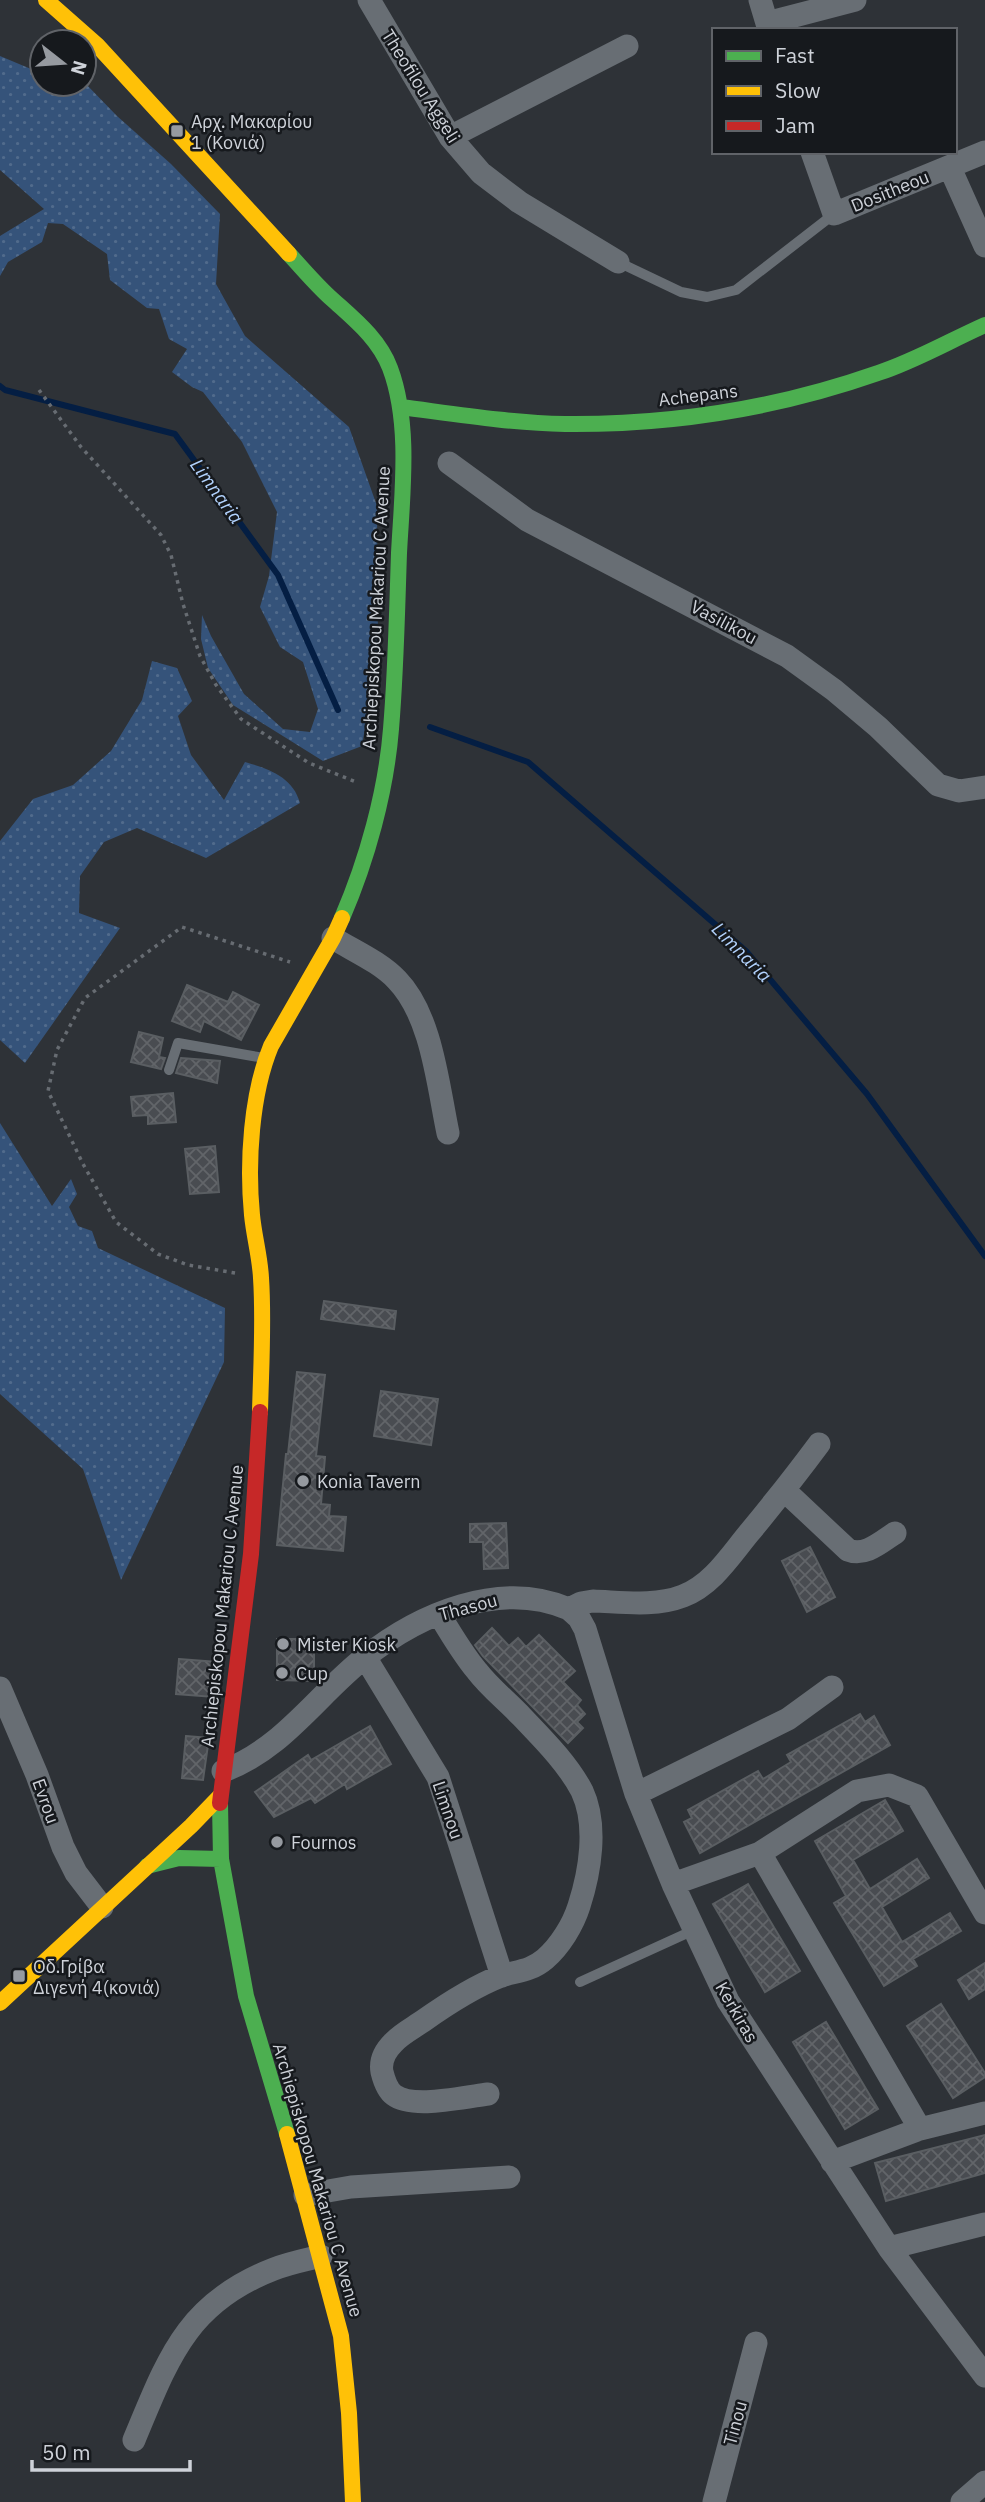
<svg xmlns="http://www.w3.org/2000/svg" width="985" height="2502" viewBox="0 0 985 2502" font-family="'IBM Plex Sans',sans-serif">
	<style>
		.grass { fill: url(#grass-dots) }
		.lines { fill: none; stroke-linecap: round; stroke-linejoin: round }
		.stream { stroke: #041e43; stroke-width: 6 }
		.building { fill: url(#building-cross-hatch); stroke: #5a5e62; stroke-width: 2 }
		.path { stroke: #676c72; stroke-width: 3.5; stroke-dasharray: 3.5 5; stroke-linecap: butt }
		.lane { stroke: #686e74; stroke-width: 10 }
		.street { stroke: #686e74; stroke-width: 23 }
		.fast { stroke: #4caf50; stroke-width: 16 }
		.slow { stroke: #ffc107; stroke-width: 16 }
		.jam { stroke: #c62828; stroke-width: 16 }
		.poi-dot { fill: #969aa0; stroke: #16191d; stroke-width: 2.5 }
		.labels { text-anchor: middle; dominant-baseline: central; stroke-width: 5; stroke-linejoin: round; paint-order: stroke }
		.street-label { font-size: 18px; fill: #ced2d9; stroke: #16191d }
		.poi-label { font-size: 18px; fill: #ced2d9; stroke: #16191d; text-anchor: start }
		.water-label { font-size: 19px; font-style: italic; fill: #b1d1fc; stroke: #16191d }
	</style>
	<defs>
		<pattern id="grass-dots" width="8" height="8" patternUnits="userSpaceOnUse" patternTransform="scale(1.75)"><rect width="8" height="8" fill="#35537a"/><path d="M2 2h.1M6 6h.1" fill="none" stroke="#516b8c" stroke-width="1.8" stroke-linecap="round"/></pattern>
		<pattern id="building-cross-hatch" width="8" height="8" patternUnits="userSpaceOnUse" patternTransform="scale(1.75)"><rect width="8" height="8" fill="#494c51"/><path d="M0 0l8 8M0 8l8-8" fill="none" stroke="#626569"/></pattern>
	</defs>
	<rect width="100%" height="100%" fill="#2e3237"/>
	<path class="grass" d="M0,56L31,69L42,62V84H84V82L117,116L171,164L220,214L216,284L245,336L349,427L377,506L378,647L362,746L323,761L233,705L208,668L201,639L202,615L211,636L244,694L283,729L310,732L318,709L303,662L280,647L260,607L269,576L277,512L242,442L203,392L192,387L172,372L187,349L169,339L159,309L147,308L110,280L107,254L63,224L48,223L42,242L8,262L0,276V236L44,209L0,170Z
		M152,661L177,668L192,701L178,716L191,755L224,800L245,762C269,769 293,777 300,803L206,858L137,828L104,842L80,876L79,913L120,928L25,1063L0,1040V841L33,799L73,785L111,751L142,700Z
		M0,1123L52,1206L71,1179L77,1194L69,1207L78,1226L92,1231L98,1248L225,1308L224,1362L121,1580L83,1469L0,1394Z"/>
	<g class="lines">
		<path class="stream" d="M0,386L5,390L175,434L278,575L338,710
			M430,727L528,762L746,951L867,1094L985,1256"/>
	</g>
	<path class="building" d="M187,985L228,1002L233,992L259,1005L241,1040L204,1021L200,1032L172,1021Z
		M139,1032L163,1038L159,1057L165,1058L161,1069L131,1062Z
		M181,1058L220,1061L217,1083L176,1073Z
		M173,1093L176,1122L148,1124V1115L133,1116L131,1097Z
		M215,1146L219,1192L190,1194L185,1149Z
		M324,1301L396,1311L394,1329L321,1319Z
		M297,1372L325,1375L316,1456L325,1457L321,1504L330,1505L329,1516L346,1517L343,1551L277,1545L286,1454H288Z
		M381,1391L438,1399L431,1445L374,1436Z
		M506,1523L508,1568L484,1569L483,1542H470V1524Z
		M810,1547L835,1597L807,1612L782,1561Z
		M492,1628L509,1646L518,1638L526,1647L539,1635L575,1671L563,1682L581,1700L577,1705L585,1714L577,1722L583,1728L568,1743L483,1656L475,1645Z
		M277,1639H314V1681L277,1680Z
		M179,1659L217,1662L214,1697L176,1694Z
		M860,1714L865,1722L874,1716L890,1745L700,1853L684,1822L692,1818L688,1810L758,1771L763,1779L791,1762L787,1755Z
		M370,1726L391,1764L347,1789L345,1784L315,1803L311,1798L274,1817L255,1792L308,1755L311,1760Z
		M186,1736L209,1738L203,1780L182,1778Z
		M885,1800L903,1831L853,1860L870,1889L917,1859L929,1878L882,1907L902,1942L950,1913L961,1931L913,1959L917,1966L884,1986L834,1903L846,1896L815,1841Z
		M748,1884L800,1971L765,1992L713,1904Z
		M985,1963V1989L969,1999L958,1980Z
		M941,2004L985,2073V2077L953,2098L907,2026Z
		M826,2022L878,2109L845,2129L793,2042Z
		M985,2135V2173L886,2201L875,2163Z"/>
	<g class="lines">
		<path class="path" d="M39,390L81,447L161,535L171,555L183,604L200,656L216,685L241,719L309,763L356,782
			M235,1273L188,1265L158,1254L116,1222L83,1164L48,1091L57,1050L85,998L182,927L290,962"/>
		<path class="lane" d="M618,262L681,292L707,297L736,290L834,214
			M169,1070L178,1043L264,1058
			M580,1982L694,1930"/>
		<path class="street" d="M369,0L450,137L481,173L519,202L618,262
			M760,0L769,30
			M767,23L855,0
			M450,137L627,46
			M812,152L834,214L985,152
			M950,168L985,246
			M449,463L527,520L787,656L834,690L878,727L938,785L959,791L985,787
			M333,938C354,951 380,962 397,980C432,1016 438,1086 448,1133
			M784,1490L848,1550C865,1557 881,1542 895,1533
			M569,1609L579,1618L585,1629L636,1794L673,1884L728,2001L889,2248L985,2376
			M439,1614C451,1634 462,1653 477,1671C490,1688 507,1701 522,1717C543,1739 568,1764 582,1791C598,1825 590,1872 579,1906C573,1925 560,1946 545,1959C531,1971 517,1971 501,1976C473,1987 447,2004 423,2021C413,2028 401,2034 393,2043C385,2051 380,2061 382,2072C384,2080 387,2090 394,2095C412,2109 466,2097 488,2094
			M365,1657L438,1777L502,1976
			M0,1688L37,1775L63,1847L76,1873L102,1907
			M223,1771C282,1750 317,1695 364,1658C419,1614 500,1579 569,1609L581,1603L593,1601C622,1602 655,1607 683,1596C712,1585 730,1556 749,1533C773,1504 796,1475 819,1444
			M636,1794L788,1719L832,1687
			M760,1853L920,2129
			M673,1884L760,1853L857,1791L889,1785L917,1796L985,1913
			M832,2162L920,2129L985,2113
			M305,2195L351,2187L509,2177
			M889,2248L985,2224
			M134,2440C168,2359 186,2303 274,2269C289,2263 305,2260 321,2256
			M714,2502L756,2343
			M962,2502L985,2482"/>
		<path class="fast" d="M289,254C303,269 317,286 333,300C355,320 379,339 390,368C411,424 402,495 399,553C397,611 396,670 391,729C386,792 367,860 342,918
			M401,407C455,414 510,423 565,424C671,425 778,408 878,373C915,361 949,341 985,325
			M220,1803L221,1859L246,1996L287,2134
			M147,1866L179,1858L221,1859"/>
		<path class="slow" d="M46,0L97,45L289,254
			M260,1412C261,1368 264,1322 261,1278C260,1257 254,1236 252,1215C247,1163 251,1094 271,1046L333,938L342,918
			M0,2003L191,1826L220,1796
			M287,2134L341,2336L349,2413L353,2502"/>
		<path class="jam" d="M220,1803L251,1554L260,1412"/>
	</g>
	<g class="poi-dot">
		<rect x="170" y="124" width="14" height="14" rx="3.5"/>
		<circle cx="303" cy="1481" r="7"/>
		<circle cx="283" cy="1644" r="7"/>
		<circle cx="282" cy="1673" r="7"/>
		<circle cx="277" cy="1842" r="7"/>
		<rect x="12" y="1969" width="14" height="14" rx="3.5"/>
	</g>
	<g class="labels">
		<g class="street-label">
			<text transform="translate(421 86) rotate(58)">Theofilou Aggeli</text>
			<text transform="translate(890 191) rotate(-22)">Dositheou</text>
			<text transform="translate(698 395) rotate(-7)">Achepans</text>
			<text transform="translate(376 608) rotate(-87)">Archiepiskopou Makariou C Avenue</text>
			<text transform="translate(724 622) rotate(28)">Vasilikou</text>
			<text transform="translate(222 1606) rotate(-84)">Archiepiskopou Makariou C Avenue</text>
			<text transform="translate(468 1607) rotate(-15)">Thasou</text>
			<text transform="translate(46 1801) rotate(70)">Evrou</text>
			<text transform="translate(448 1810) rotate(71)">Limnou</text>
			<text transform="translate(737 2012) rotate(60)">Kerkiras</text>
			<text transform="translate(318 2180) rotate(74)">Archiepiskopou Makariou C Avenue</text>
			<text transform="translate(735 2423) rotate(-75)">Tinou</text>
		</g>
		<g class="poi-label">
			<text x="191" y="121">Αρχ. Μακαρίου<tspan x="191" dy="21">1 (Κονιά)</tspan></text>
			<text x="317" y="1481">Konia Tavern</text>
			<text x="297" y="1644">Mister Kiosk</text>
			<text x="296" y="1673">Cup</text>
			<text x="291" y="1842">Fournos</text>
			<text x="33" y="1966">Οδ.Γρίβα<tspan x="33" dy="21">Διγενή 4(κονιά)</tspan></text>
		</g>
		<g class="water-label">
			<text transform="translate(217 491) rotate(54)">Limnaria</text>
			<text transform="translate(742 952) rotate(45)">Limnaria</text>
		</g>
	</g>
	<rect x="712" y="28" width="245" height="126" fill="#16191d" stroke="#606368" stroke-width="2"/>
	<rect x="726" y="51" width="35" height="10" fill="#4caf50" stroke="#606368" stroke-width="2"/>
	<text x="775" y="63" font-size="21" fill="#ced2d9">Fast</text>
	<rect x="726" y="86" width="35" height="10" fill="#ffc107" stroke="#606368" stroke-width="2"/>
	<text x="775" y="98" font-size="21" fill="#ced2d9">Slow</text>
	<rect x="726" y="121" width="35" height="10" fill="#c62828" stroke="#606368" stroke-width="2"/>
	<text x="775" y="133" font-size="21" fill="#ced2d9">Jam</text>
	<g transform="translate(63 63) rotate(107)"><circle r="33" fill="#16191d" stroke="#606368" stroke-width="2"/>
	<path d="M0-5L12 26L0 18L-12 26Z" fill="#969aa0"/>
	<text y="-10" font-size="19" font-weight="bold" text-anchor="middle" fill="#ced2d9">N</text>
	</g>
	<path d="M32 2460v10h158v-10" fill="none" stroke="#ced2d9" stroke-width="3.5"/>
	<text x="42" y="2460" font-size="21" fill="#ced2d9" stroke="#16191d" stroke-width="5" paint-order="stroke">50 m</text>
</svg>
